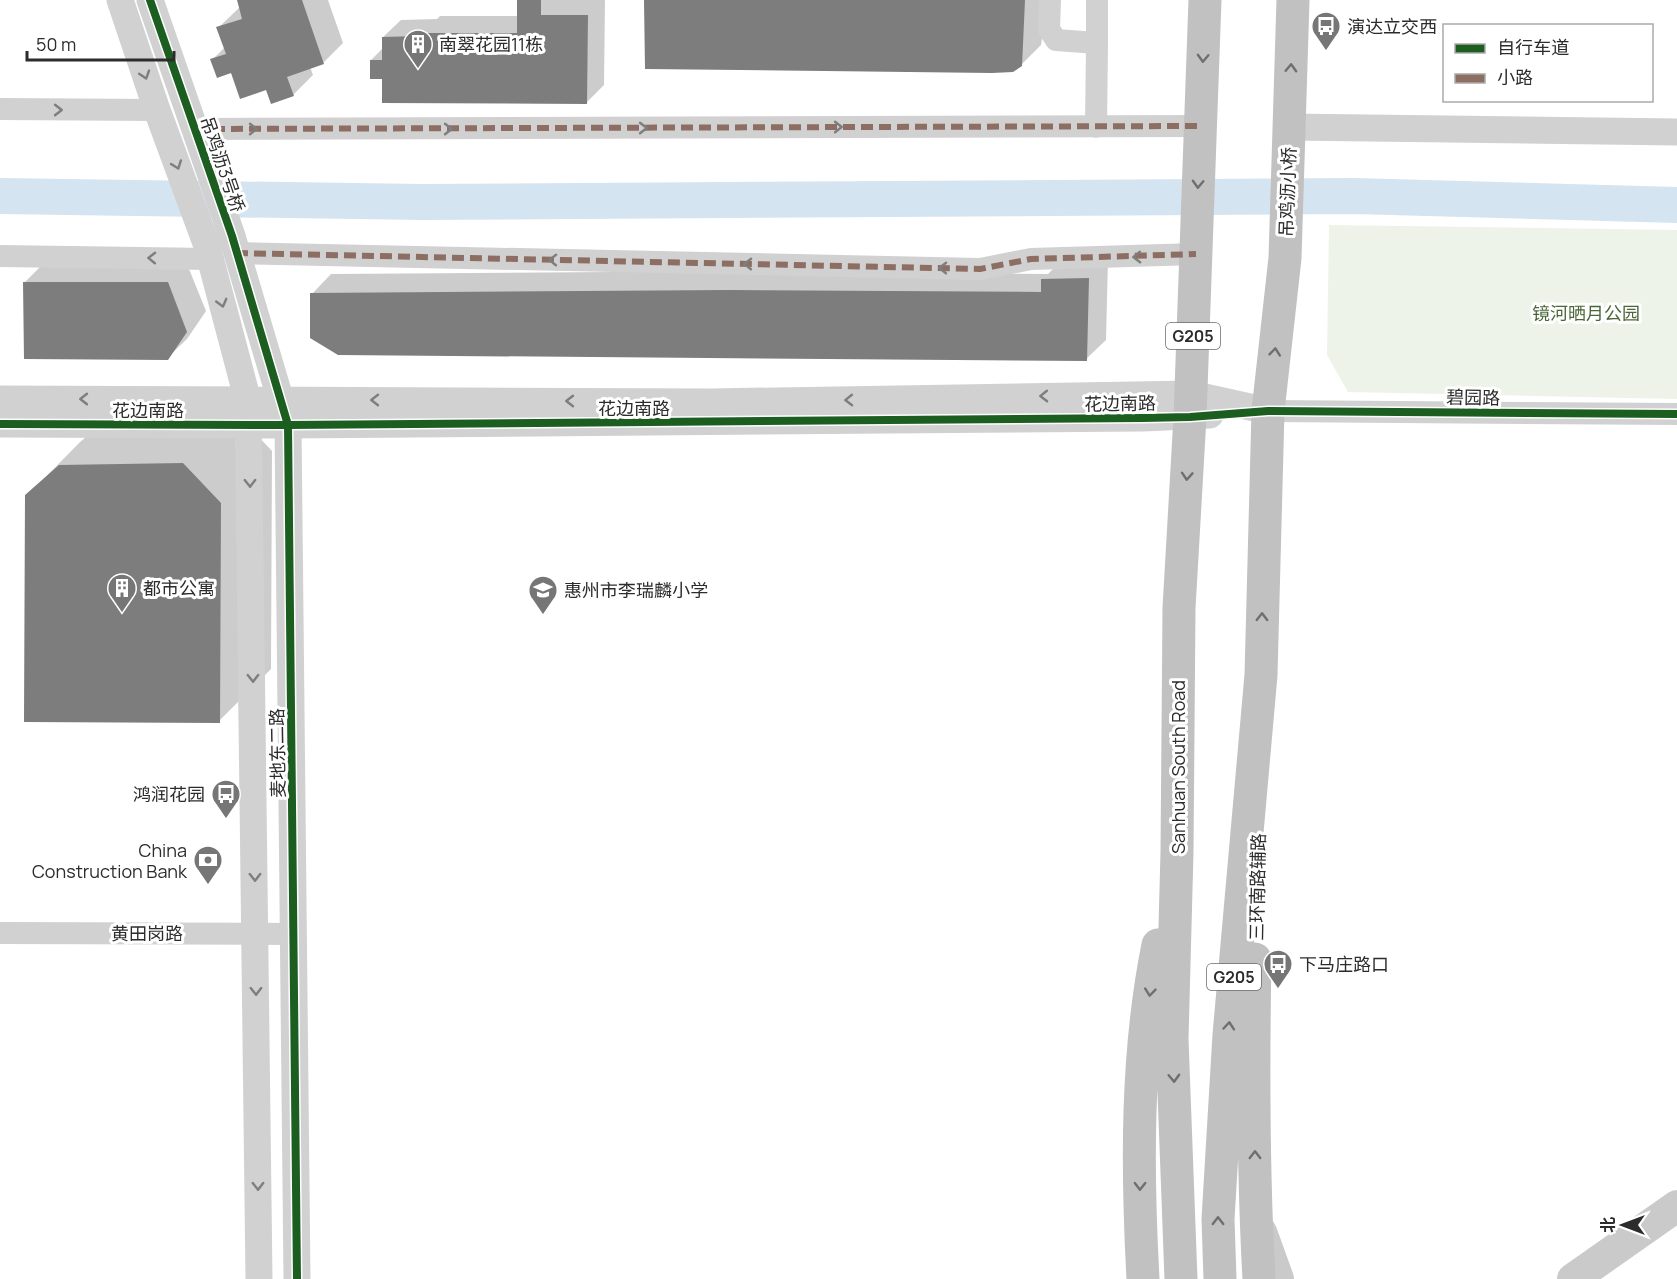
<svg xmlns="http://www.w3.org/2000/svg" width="1677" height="1279" viewBox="0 0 1677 1279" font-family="Manrope,'Noto Sans SC',sans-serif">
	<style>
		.green { fill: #eef3ea }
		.shadow { fill: #0003 }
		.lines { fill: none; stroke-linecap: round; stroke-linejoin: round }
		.river { stroke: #d5e4f1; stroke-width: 36 }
		.building { fill: #7d7d7d }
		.minor { stroke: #d1d1d1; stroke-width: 22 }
		.tertiary { stroke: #d1d1d1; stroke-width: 27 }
		.secondary { stroke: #cacaca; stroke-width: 32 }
		.trunk { stroke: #c1c1c1; stroke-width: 33 }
		.quiet { stroke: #8d6e63; stroke-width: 6; stroke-dasharray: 12 6; stroke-linecap: butt }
		.cycleway-casing { stroke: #fff; stroke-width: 11 }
		.cycleway { stroke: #1b5e20; stroke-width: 8 }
		.oneway { stroke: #6f6f6f }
		.oneway2 { stroke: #7e7e7e }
		.labels { text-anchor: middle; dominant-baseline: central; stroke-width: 6; stroke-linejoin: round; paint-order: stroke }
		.shield { fill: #fff; stroke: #6b6b6b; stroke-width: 1.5 }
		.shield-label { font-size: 16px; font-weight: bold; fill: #2c2c2c }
		.poi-label { font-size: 18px; fill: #2c2c2c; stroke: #fff; text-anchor: start }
		.street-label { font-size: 18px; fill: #2c2c2c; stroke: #fff }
		.park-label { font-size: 18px; fill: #4b6739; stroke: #fff }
	</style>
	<rect width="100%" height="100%" fill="#fff"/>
	<path class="green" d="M1329,225L1677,230V399L1348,392L1327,355Z"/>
	<path class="shadow" d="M238,0H328L343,43L323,63L310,67L313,75L293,95L267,88L212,60L225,47L218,28L240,7Z
		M519,0H605L604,85L586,103L384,77L371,60L383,48V37L401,20L437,19L440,16H519Z
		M646,0H1043V32L1041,45L1021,65Z
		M1108,259L1106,340L1086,359L312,294L331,274L749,271L1048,274L1062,260Z
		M44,263L187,264L206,311L187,339L167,358L25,282Z
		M235,412L272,451L271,669L219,721L27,496L79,443L112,414Z"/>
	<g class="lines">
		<path class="river" d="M0,196L422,202L1354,196L1677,205"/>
	</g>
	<path class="building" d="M237,0H302L324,64L287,77L294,96L271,104L266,90L240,99L231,73L217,78L210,59L226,54L216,27L242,19Z
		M517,0H541V15H588L587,104L382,103V79H370V60H382V37L421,36V33H517Z
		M644,0H1025L1022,66L1013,72L992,73L645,69Z
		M1089,278L1087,361L338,355L310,338V293L729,290L1041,292V279Z
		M23,282H168L187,332L168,360L24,359Z
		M183,463L221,503L220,723L24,722L25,495L59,465Z"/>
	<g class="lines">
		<path class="minor" d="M1050,0L1049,29L1056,40L1097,43L1096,127
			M1097,0V43
			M0,109L157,110
			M195,129L1200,126
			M236,253L980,269L1031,259L1196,254
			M0,256L210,259
			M1268,411L1677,414
			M0,933L294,934"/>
		<path class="tertiary" d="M120,0L157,110L207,246L248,401L259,1279
			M150,0L232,236L288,425L297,1279
			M1289,127L1677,132
			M0,399L710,402L1191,394L1268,411
			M0,424L288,425L1143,418L1210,415"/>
		<path class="secondary" d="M1261,1232L1278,1279
			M1573,1279L1677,1206"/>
		<path class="trunk" d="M1255,959C1253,1066 1253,1172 1259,1279
			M1143,1279C1137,1168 1136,1054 1158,945
			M1181,1279L1172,1039L1177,852L1179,608L1190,417L1205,0
			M1220,1279L1218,1219L1229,1035L1261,675L1268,411L1285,258L1293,0"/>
		<path class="quiet" d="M195,129L1200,126
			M236,253L980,269L1031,259L1196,254"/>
		<g class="cycleway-casing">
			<path id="cycleway" d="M150,0L232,236L288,425L297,1279
				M0,424L288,425L1143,418L1190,417L1268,411L1677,414"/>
		</g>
		<use href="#cycleway" class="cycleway"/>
	</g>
	<defs><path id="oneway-chevron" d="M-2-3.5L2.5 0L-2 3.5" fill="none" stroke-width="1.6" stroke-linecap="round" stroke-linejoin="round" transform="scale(1.5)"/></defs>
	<g class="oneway">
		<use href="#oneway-chevron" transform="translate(1203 58) rotate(92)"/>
		<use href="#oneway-chevron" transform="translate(1291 68) rotate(-88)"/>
		<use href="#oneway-chevron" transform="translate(1198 184) rotate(92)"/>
		<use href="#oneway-chevron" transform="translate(1275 352) rotate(-84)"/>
		<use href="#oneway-chevron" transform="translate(1187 476) rotate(94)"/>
		<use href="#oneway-chevron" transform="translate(1262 617) rotate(-89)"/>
		<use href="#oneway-chevron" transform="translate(1150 992) rotate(96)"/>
		<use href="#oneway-chevron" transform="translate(1229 1026) rotate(-85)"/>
		<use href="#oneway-chevron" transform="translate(1174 1078) rotate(88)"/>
		<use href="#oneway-chevron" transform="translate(1255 1155) rotate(-90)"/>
		<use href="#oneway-chevron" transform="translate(1140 1186) rotate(91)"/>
		<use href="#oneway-chevron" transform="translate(1218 1221) rotate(-90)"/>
	</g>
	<g class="oneway2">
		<use href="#oneway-chevron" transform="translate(145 75) rotate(72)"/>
		<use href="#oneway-chevron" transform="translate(58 110)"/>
		<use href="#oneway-chevron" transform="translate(838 127)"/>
		<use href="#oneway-chevron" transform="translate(643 128)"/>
		<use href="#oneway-chevron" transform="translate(253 129)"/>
		<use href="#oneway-chevron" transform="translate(448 129)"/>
		<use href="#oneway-chevron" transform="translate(177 165) rotate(70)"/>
		<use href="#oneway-chevron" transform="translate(1137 257) rotate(179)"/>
		<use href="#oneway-chevron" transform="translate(152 258) rotate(-179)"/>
		<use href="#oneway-chevron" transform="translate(553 260) rotate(-179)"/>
		<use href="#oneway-chevron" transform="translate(748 264) rotate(-179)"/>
		<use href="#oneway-chevron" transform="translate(943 268) rotate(-179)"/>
		<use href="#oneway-chevron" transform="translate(222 303) rotate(75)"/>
		<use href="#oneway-chevron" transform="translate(1044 396) rotate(179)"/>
		<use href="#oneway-chevron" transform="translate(84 399) rotate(-180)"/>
		<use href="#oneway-chevron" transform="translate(375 400) rotate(-180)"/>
		<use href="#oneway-chevron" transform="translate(849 400) rotate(179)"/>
		<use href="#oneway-chevron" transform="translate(570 401) rotate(-180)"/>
		<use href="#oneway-chevron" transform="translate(250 483) rotate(89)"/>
		<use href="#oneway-chevron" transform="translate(253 678) rotate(89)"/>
		<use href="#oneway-chevron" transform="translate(255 877) rotate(89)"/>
		<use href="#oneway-chevron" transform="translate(256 991) rotate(89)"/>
		<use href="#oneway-chevron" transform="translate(258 1186) rotate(89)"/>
	</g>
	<defs>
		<g id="bus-pin" transform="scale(1.5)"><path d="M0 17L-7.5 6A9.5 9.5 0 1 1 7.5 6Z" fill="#767676" stroke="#fff"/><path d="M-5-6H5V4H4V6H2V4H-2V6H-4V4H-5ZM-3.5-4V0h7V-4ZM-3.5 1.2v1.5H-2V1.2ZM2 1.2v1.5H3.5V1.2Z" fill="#fff"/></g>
		<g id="building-pin" transform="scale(1.5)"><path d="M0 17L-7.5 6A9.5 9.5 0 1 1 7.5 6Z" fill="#767676" stroke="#fff"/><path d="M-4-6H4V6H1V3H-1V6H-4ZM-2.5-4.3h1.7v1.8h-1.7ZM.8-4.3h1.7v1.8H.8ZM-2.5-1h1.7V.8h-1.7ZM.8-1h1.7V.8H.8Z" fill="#fff"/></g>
		<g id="school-pin" transform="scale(1.5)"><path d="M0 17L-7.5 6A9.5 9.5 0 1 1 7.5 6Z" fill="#767676" stroke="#fff"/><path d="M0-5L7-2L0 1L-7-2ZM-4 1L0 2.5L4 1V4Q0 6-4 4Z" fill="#fff"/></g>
		<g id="bank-pin" transform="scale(1.5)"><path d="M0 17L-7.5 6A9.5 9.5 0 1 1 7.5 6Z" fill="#767676" stroke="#fff"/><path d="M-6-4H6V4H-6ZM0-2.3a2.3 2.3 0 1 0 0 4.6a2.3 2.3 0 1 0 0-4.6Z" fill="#fff"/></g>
	</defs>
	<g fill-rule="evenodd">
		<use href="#bus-pin" x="1326" y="26"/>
		<use href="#building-pin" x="418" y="44"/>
		<use href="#building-pin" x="122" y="588"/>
		<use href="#school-pin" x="543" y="590"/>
		<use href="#bus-pin" x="226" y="794"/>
		<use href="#bank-pin" x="208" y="860"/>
		<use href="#bus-pin" x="1278" y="964"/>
	</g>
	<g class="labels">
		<g class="shield">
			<rect x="1166" y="323" width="54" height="26" rx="4.5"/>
			<rect x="1207" y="964" width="54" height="26" rx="4.5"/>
		</g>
		<g class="shield-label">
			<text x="1193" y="336">G205</text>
			<text x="1234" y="977">G205</text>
		</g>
		<g class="poi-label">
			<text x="1347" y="26">演达立交西</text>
			<text x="439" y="44">南翠花园11栋</text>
			<text x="143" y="588">都市公寓</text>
			<text x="564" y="590">惠州市李瑞麟小学</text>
			<text x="205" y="794" text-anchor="end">鸿润花园</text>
			<text x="187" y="850" text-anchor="end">China<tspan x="187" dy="21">Construction Bank</tspan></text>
			<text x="1299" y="964">下马庄路口</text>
		</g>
		<g class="street-label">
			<text transform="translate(223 164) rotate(71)">吊鸡沥3号桥</text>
			<text transform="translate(1287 192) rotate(-88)">吊鸡沥小桥</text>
			<text transform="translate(1473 397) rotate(1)">碧园路</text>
			<text transform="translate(1120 403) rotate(-1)">花边南路</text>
			<text x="634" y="408">花边南路</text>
			<text x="148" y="410">花边南路</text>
			<text transform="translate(277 753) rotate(-91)">麦地东二路</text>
			<text transform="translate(1178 767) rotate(-90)">Sanhuan South Road</text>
			<text transform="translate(1257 887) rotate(-89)">三环南路辅路</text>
			<text x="147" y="933">黄田岗路</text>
		</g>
		<g class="park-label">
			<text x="1586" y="313">镜河晒月公园</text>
		</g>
	</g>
	<rect x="1443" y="24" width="210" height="78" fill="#ffffff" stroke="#ababab" stroke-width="1.5"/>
	<rect x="1455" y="44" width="30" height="9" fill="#1b5e20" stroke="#ababab" stroke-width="1.5"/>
	<text x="1497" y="54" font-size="18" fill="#2c2c2c">自行车道</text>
	<rect x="1455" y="74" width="30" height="9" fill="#8d6e63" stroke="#ababab" stroke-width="1.5"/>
	<text x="1497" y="84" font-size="18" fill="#2c2c2c">小路</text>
	<g transform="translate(1623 1225) rotate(270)" stroke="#ffffff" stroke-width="4.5" paint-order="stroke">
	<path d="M0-4.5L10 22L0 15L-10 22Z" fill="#2c2c2c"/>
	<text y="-9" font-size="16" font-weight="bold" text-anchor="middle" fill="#2c2c2c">北</text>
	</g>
	<path d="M27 51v9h147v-9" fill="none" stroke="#2c2c2c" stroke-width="3"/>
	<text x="36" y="51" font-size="18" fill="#2c2c2c" stroke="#ffffff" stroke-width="4.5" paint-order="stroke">50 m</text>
</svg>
